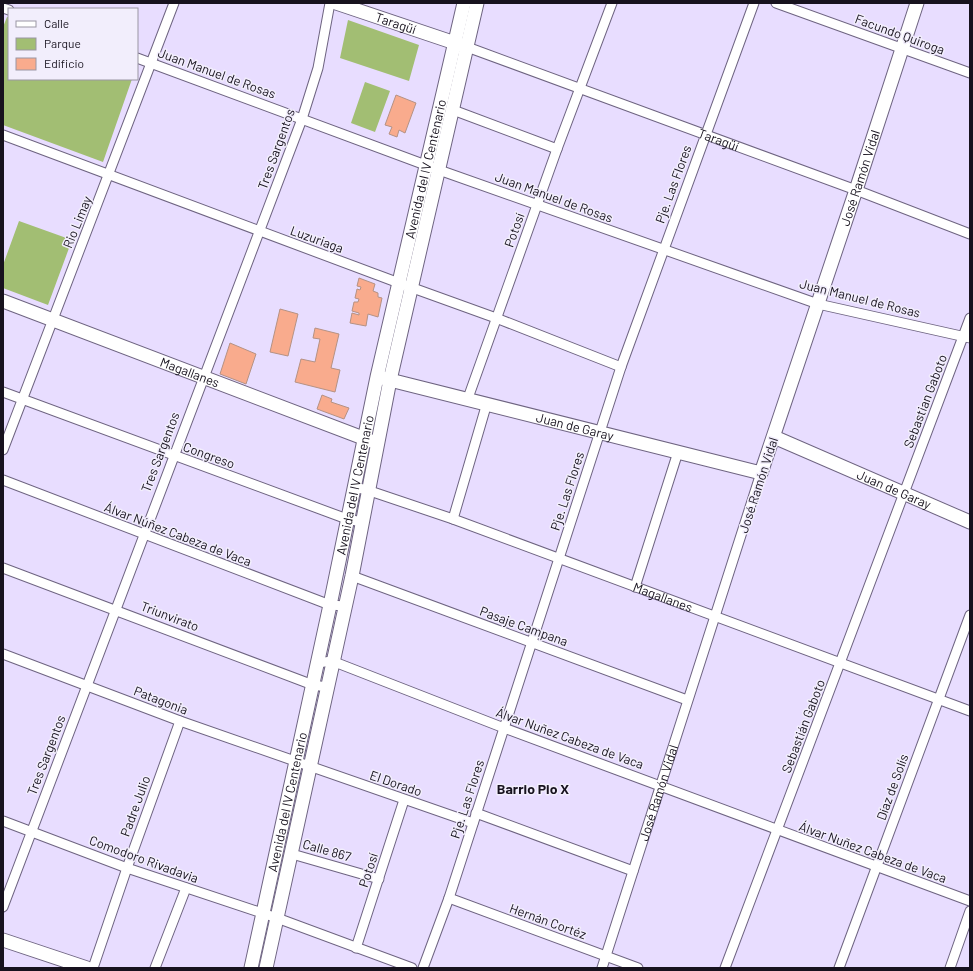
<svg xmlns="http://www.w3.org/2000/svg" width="973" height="971" viewBox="0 0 973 971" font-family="Barlow,sans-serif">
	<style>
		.green { fill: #a2be73 }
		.building { fill: #f9ab8d; stroke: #b59284 }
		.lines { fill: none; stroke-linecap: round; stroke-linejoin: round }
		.street-casing { stroke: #6e6481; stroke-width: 11 }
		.secondary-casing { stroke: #6e6481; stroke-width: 15 }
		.street { stroke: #fff; stroke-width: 9 }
		.secondary { stroke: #fff; stroke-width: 13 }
		.labels { text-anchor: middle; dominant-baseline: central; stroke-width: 3; stroke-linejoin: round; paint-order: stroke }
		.street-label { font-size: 13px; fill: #17121e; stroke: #f2eefc }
		.neighbourhood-label { font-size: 14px; font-weight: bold; fill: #17121e; stroke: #f2eefc }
	</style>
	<rect width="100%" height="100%" fill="#e8ddff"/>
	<path class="green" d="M7,17H9V79H132L103,162L3,125V27Z
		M348,20L419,45L409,81L340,58Z
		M365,82L390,91L375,132L351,123Z
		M19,221L72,240L48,305L3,288V265Z"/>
	<path class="building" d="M396,95L416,103L405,133L399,130L397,137L389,134L392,127L385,125Z
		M359,278L375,284L373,291L378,293V297L382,298L378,317L368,314L366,326L350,323L352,313L359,315V313L352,311L354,302H358L359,299L355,298L357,289L360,290L361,287L357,286Z
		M280,309L298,314L288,356L270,352Z
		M315,328L339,334L331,368L340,370L335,392L295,382L301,359L315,362L320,339L313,338Z
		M230,343L256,354L246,384L220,374Z
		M322,395L332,399L331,402L349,408L344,419L317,409Z"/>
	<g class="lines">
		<g class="street-casing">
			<g id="street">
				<path d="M776,3L970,73"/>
				<path d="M3,8L9,10"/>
				<path id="s1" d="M467,47L856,190L970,234"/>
				<path d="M137,58L439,170L818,304L970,338"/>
				<path d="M453,110L557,149"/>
				<path d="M3,135L399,283L496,318L621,367"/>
				<path d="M3,392L347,519L362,522"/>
				<path d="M468,398L557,149L612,3"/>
				<path d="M3,450L174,3"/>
				<path d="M3,480L330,605L345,606"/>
				<path id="s2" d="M354,487L367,490L453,519L970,711"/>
				<path d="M453,519L487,403"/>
				<path d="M3,568L313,685L327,687"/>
				<path d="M352,576L687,700"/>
				<path d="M635,587L678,452"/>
				<path d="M3,654L180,721L473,823"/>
				<path d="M317,663L332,661L504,728L970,901"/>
				<path d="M476,813L633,871"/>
				<path d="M3,821L127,868L277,918L412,968"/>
				<path d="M292,854L379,879"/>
				<path d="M449,898L638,968"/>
				<path d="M3,907L302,119L318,68L330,3"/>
				<path d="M356,948L404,800"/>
				<path d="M93,968L127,868L180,721"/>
				<path d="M155,968L186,888"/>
				<path d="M423,968L449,898L621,367L754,3"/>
				<path id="s3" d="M602,968L761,473"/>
				<path d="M725,968L970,318"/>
				<path d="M839,968L970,615"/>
				<path d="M950,968L970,911"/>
			</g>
		</g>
		<g class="secondary-casing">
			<g id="secondary">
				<path id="s4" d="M336,3L464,46"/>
				<path id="s5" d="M3,301L371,441"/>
				<path id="s6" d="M382,378L761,473L856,190L917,3"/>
				<path id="s7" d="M774,437L970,522"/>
				<path d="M3,940L87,968"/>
				<path id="s8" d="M251,968L330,605L377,377L464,3"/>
				<path d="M266,968L352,576L390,380L477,3"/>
			</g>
		</g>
		<use href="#street" class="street"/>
		<use href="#secondary" class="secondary"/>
	</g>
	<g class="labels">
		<g class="street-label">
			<text stroke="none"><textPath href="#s4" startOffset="63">Taragüí</textPath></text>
			<text transform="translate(900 34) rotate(20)">Facundo Quiroga</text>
			<text transform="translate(217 73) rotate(20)">Juan Manuel de Rosas</text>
			<text stroke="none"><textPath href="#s1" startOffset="268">Taragüí</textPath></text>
			<text transform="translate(276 149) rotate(-70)">Tres Sargentos</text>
			<text stroke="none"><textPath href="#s8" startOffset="818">Avenida del IV Centenario</textPath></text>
			<text stroke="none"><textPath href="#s6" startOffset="702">José Ramón Vidal</textPath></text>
			<text transform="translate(673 184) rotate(-70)">Pje. Las Flores</text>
			<text transform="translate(554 197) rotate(20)">Juan Manuel de Rosas</text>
			<text transform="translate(77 222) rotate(-68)">Rio Limay</text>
			<text transform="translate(514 230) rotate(-70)">Potosí</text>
			<text transform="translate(317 239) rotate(20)">Luzuriaga</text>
			<text transform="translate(860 298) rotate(14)">Juan Manuel de Rosas</text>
			<text stroke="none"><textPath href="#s5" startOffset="200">Magallanes</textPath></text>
			<text transform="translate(925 401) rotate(-69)">Sebastian Gaboto</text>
			<text stroke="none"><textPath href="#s6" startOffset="199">Juan de Garay</textPath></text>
			<text transform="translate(160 452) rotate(-69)">Tres Sargentos</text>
			<text transform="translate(209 455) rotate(20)">Congreso</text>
			<text stroke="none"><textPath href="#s8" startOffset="494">Avenida del IV Centenario</textPath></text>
			<text transform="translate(758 485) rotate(-72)">José Ramón Vidal</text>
			<text stroke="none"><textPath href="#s7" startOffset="131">Juan de Garay</textPath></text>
			<text transform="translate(567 491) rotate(-72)">Pje. Las Flores</text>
			<text transform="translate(178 534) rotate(21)">Álvar Núñez Cabeza de Vaca</text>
			<text stroke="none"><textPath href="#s2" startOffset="328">Magallanes</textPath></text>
			<text transform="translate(170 616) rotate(21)">Triunvirato</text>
			<text transform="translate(524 626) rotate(20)">Pasaje Campana</text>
			<text transform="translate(161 700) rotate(21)">Patagonia</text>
			<text transform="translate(803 726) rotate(-69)">Sebastián Gaboto</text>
			<text transform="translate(570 738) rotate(20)">Álvar Nuñez Cabeza de Vaca</text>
			<text transform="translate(46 755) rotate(-69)">Tres Sargentos</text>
			<text transform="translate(396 783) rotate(19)">El Dorado</text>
			<text transform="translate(892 787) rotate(-70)">Díaz de Solís</text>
			<text stroke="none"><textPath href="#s3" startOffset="184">José Ramón Vidal</textPath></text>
			<text transform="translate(467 799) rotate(-72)">Pje. Las Flores</text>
			<text stroke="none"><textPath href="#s8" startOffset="170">Avenida del IV Centenario</textPath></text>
			<text transform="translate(135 806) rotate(-70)">Padre Julio</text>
			<text transform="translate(327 850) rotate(16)">Calle 867</text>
			<text transform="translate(873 852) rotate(20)">Álvar Nuñez Cabeza de Vaca</text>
			<text transform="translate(144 859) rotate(20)">Comodoro Rivadavia</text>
			<text transform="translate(368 870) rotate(-72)">Potosí</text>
			<text transform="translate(548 921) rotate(20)">Hernán Cortéz</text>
		</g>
		<g class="neighbourhood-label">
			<text x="533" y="788">Barrio Pio X</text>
		</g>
	</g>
	<rect width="973" height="971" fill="none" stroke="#17121e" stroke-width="8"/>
	<rect x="8" y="8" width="130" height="72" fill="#f2eefc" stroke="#9a96a3"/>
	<rect x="16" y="21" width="20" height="6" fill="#ffffff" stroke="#9a96a3"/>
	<text x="44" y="28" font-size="12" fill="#17121e">Calle</text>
	<rect x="16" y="38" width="20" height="12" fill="#a2be73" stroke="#9a96a3"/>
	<text x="44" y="48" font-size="12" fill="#17121e">Parque</text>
	<rect x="16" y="58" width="20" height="12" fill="#f9ab8d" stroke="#9a96a3"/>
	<text x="44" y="68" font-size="12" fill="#17121e">Edificio</text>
</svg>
